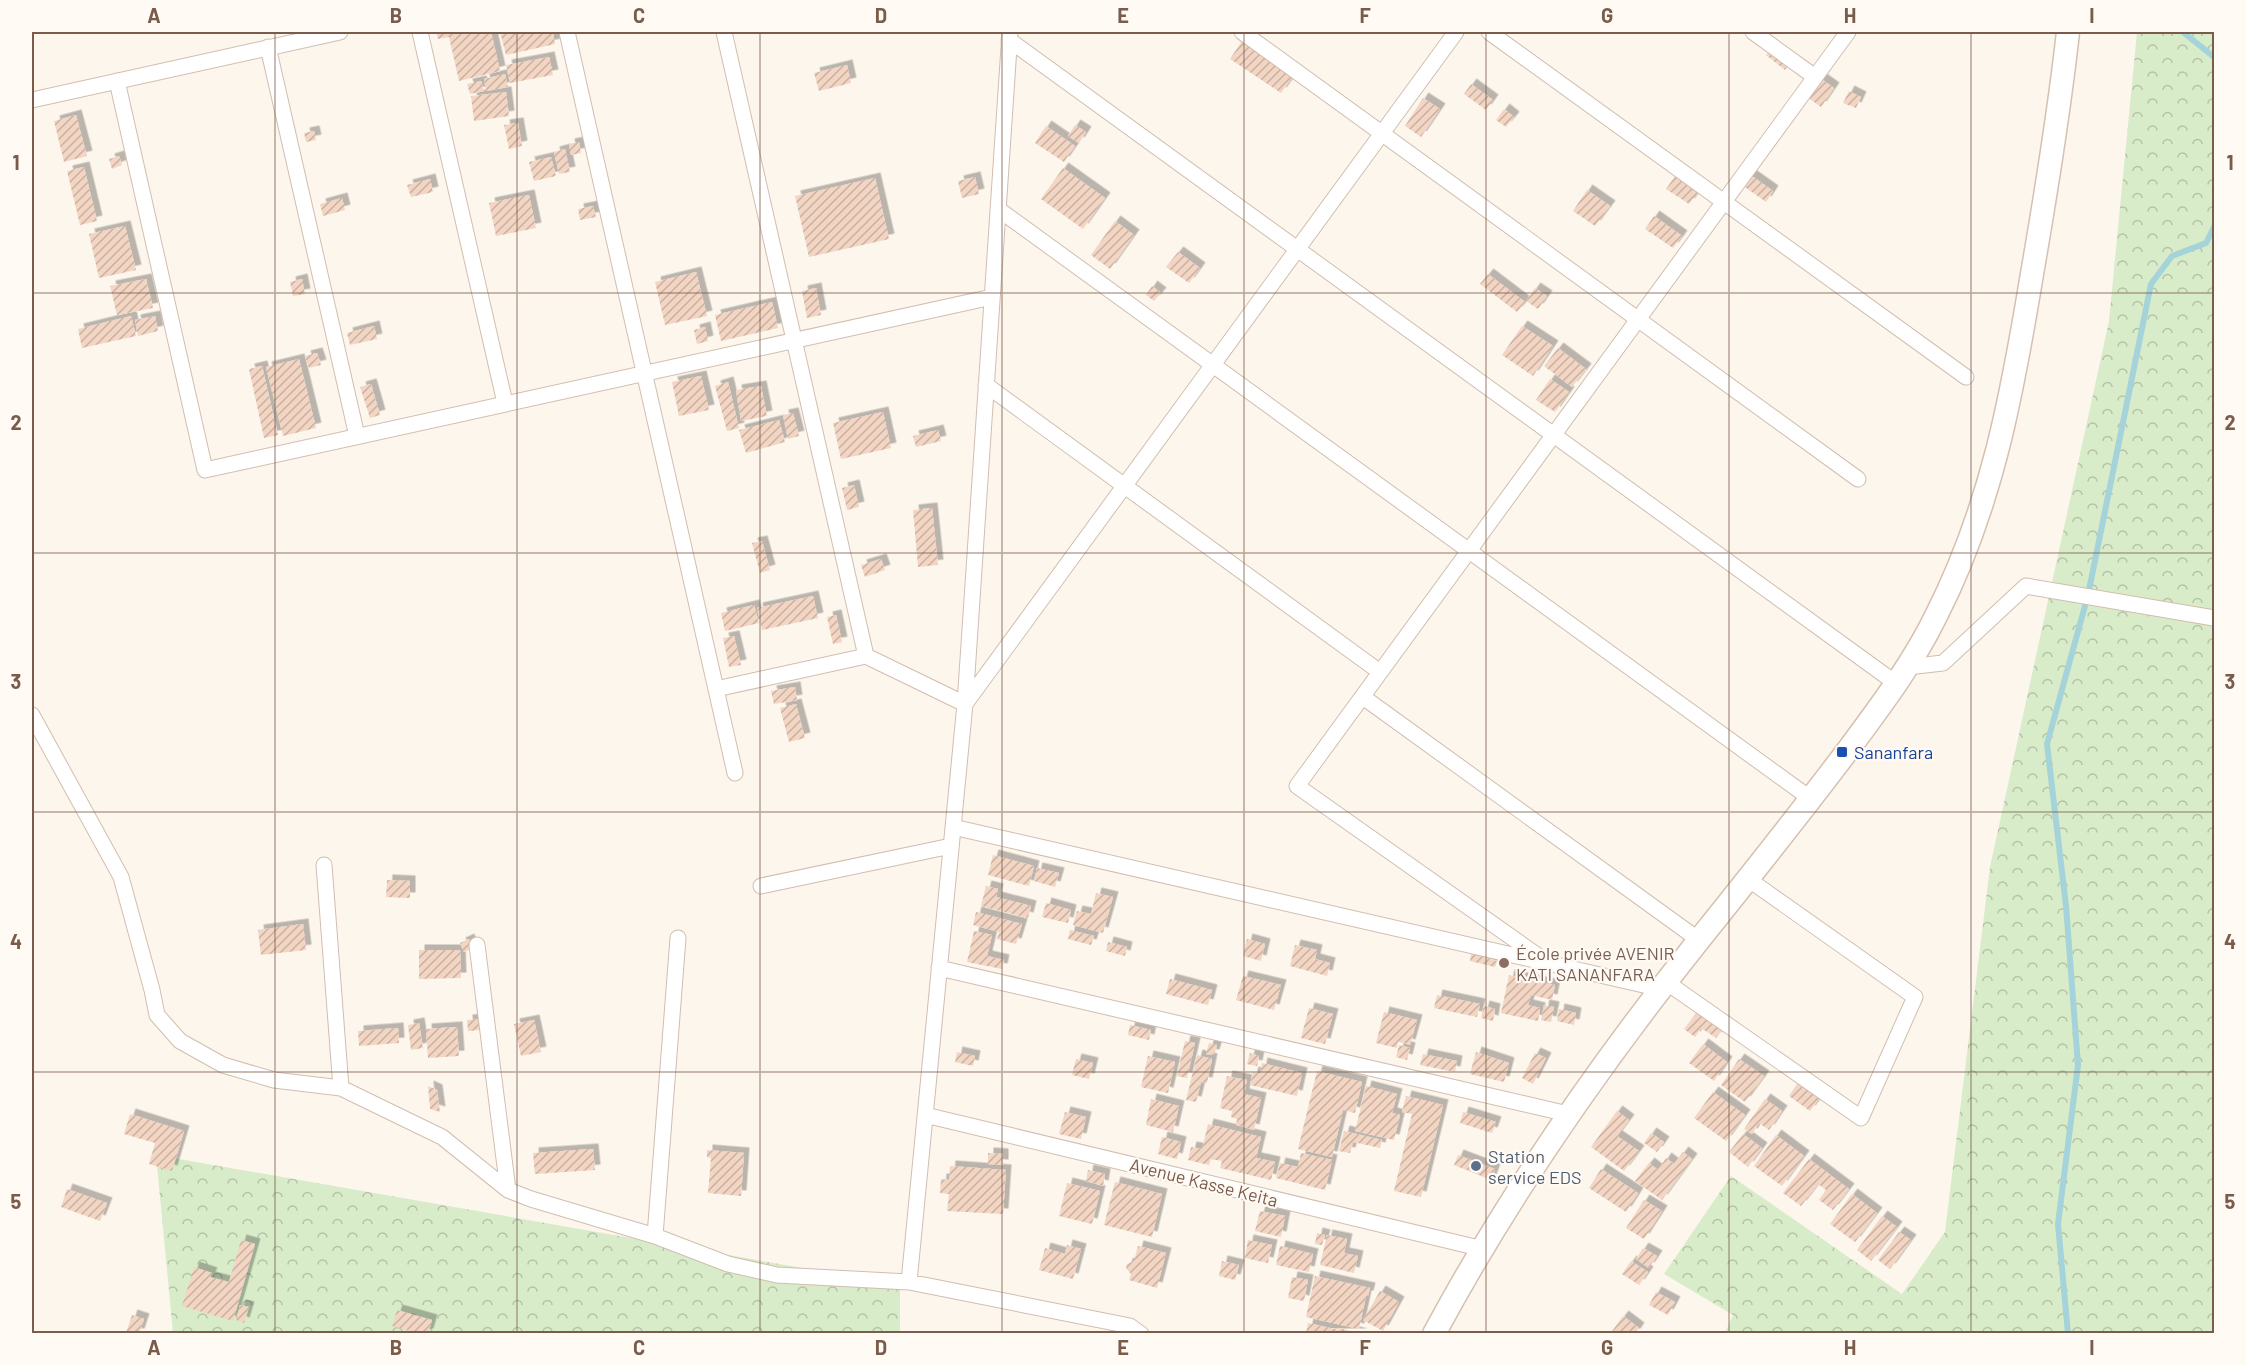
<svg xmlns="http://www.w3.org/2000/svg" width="2246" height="1365" viewBox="0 0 2246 1365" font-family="Barlow,sans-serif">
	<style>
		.forest { fill: url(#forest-crowns) }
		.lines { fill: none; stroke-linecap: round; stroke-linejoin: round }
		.stream { stroke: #a5d3da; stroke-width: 6 }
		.building { fill: url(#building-hatch); filter: url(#shadow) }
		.street-casing { stroke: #d1beb0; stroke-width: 17 }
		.secondary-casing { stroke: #d6c0b0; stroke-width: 25 }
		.street { stroke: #fff; stroke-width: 15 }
		.secondary { stroke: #fff; stroke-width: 22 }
		.grid { fill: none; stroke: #7a5c4d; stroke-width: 1.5; stroke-opacity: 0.55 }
		.transit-dot { fill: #1a4fb4; stroke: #fffaf3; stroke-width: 2 }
		.education-dot { fill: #8d6e63; stroke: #fffaf3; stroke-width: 2 }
		.service-dot { fill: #5c6f8a; stroke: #fffaf3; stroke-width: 2 }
		.labels { text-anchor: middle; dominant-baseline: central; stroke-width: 4.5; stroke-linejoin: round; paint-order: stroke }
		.transit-label { font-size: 18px; fill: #164399; stroke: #fffaf3; text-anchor: start }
		.education-label { font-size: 18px; fill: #785e54; stroke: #fffaf3; text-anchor: start }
		.service-label { font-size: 18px; fill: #4e5e75; stroke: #fffaf3; text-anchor: start }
		.street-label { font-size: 18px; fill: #7a5c4d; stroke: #fffaf3 }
		.neatline { fill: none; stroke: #7a5c4d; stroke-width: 2 }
		.grid-label { font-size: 20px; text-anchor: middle; font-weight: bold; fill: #7a5c4d }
	</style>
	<defs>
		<pattern id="forest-crowns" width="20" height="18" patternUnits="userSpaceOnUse" patternTransform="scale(1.5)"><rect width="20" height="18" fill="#d8ecc9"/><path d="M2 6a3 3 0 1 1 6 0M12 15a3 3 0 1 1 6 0" fill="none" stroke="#b4c2a5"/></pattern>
		<pattern id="building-hatch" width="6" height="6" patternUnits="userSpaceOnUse" patternTransform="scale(1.5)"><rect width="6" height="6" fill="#f3d5c3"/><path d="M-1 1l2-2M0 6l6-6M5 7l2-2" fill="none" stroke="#cab0a1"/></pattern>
		<filter id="shadow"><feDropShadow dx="5.5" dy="-5.5" stdDeviation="0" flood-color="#0004"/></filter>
	</defs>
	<rect width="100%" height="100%" fill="#fdf6ec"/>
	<path class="forest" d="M2137,32H2214V1333H1725L1733,1315L1664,1274L1731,1176L1902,1294L1945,1232L1990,867L2109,321Z
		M156,1155L900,1285V1333H173Z"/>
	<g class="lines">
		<path class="stream" d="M2183,32L2214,57
			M2068,1334L2058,1224L2078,1065L2066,906L2047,744L2088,595L2151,284L2172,256L2206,243L2214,227"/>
	</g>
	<path class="building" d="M436,32H491L500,71L459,81L449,37L438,39Z
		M500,32H553L555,44L506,55Z
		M1242,41L1293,76L1281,93L1230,59Z
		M1773,47L1791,61L1785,70L1766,55Z
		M549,57L553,75L510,83L506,65Z
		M847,65L851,83L819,91L814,73Z
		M505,74L508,87L486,91L484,79Z
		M1820,78L1834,88L1821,107L1807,97Z
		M481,81L484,91L470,94L467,84Z
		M1471,84L1493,100L1486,110L1464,94Z
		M1849,91L1861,97L1856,108L1843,103Z
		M506,92L509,116L474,121L471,96Z
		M1423,98L1440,109L1421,137L1405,126Z
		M1504,109L1514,117L1506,127L1496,120Z
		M76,115L87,156L64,162L54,121Z
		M518,123L522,146L509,149L504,125Z
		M1075,125L1086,132L1079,143L1068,136Z
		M1046,126L1075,146L1064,162L1035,143Z
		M314,131L316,140L306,142L304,133Z
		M579,142L581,153L571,155L569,144Z
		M565,149L570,172L559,174L554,152Z
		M119,156L122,165L112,169L109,159Z
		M551,157L556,176L534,181L529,162Z
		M84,167L97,221L80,225L67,171Z
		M1063,168L1105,198L1083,229L1041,199Z
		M1749,174L1773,191L1766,202L1742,185Z
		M1675,176L1698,192L1689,204L1666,189Z
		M975,177L979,194L962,198L958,181Z
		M875,178L889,239L809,257L795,196Z
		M430,179L433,192L411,197L407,185Z
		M1587,190L1610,206L1595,226L1573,211Z
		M529,195L536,228L496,236L489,203Z
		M342,198L345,210L323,216L320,204Z
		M593,206L596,217L580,220L578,209Z
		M1654,216L1682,236L1673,248L1645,229Z
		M1115,221L1134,235L1110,269L1091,255Z
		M125,226L136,270L99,278L89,234Z
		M1178,252L1200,268L1189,283L1166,267Z
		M696,272L707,316L665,325L655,282Z
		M1488,274L1525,302L1517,312L1480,284Z
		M146,279L153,308L117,315L110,286Z
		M302,279L305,294L293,296L290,282Z
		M1152,286L1161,293L1154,301L1146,295Z
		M816,288L821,315L807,318L802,291Z
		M1535,288L1547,296L1538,309L1526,301Z
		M772,302L778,328L721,341L715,315Z
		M131,316L136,336L82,348L78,329Z
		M155,316L158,331L138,336L135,320Z
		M374,326L377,339L350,345L347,333Z
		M1522,326L1553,346L1533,376L1502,355Z
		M705,327L708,341L697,344L694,330Z
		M1558,348L1586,369L1572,387L1544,366Z
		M317,353L321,365L309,368L305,356Z
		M299,359L316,428L283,436L266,367Z
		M262,366L278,435L264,438L249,369Z
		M701,376L709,410L679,416L672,382Z
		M1550,379L1569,392L1555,412L1536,400Z
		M728,382L739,428L727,431L715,386Z
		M371,384L380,415L370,418L360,387Z
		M761,386L767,416L741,421L736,390Z
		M883,412L891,448L841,459L833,423Z
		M793,413L799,436L788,439L783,415Z
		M779,420L785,442L746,453L739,430Z
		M938,430L941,441L916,447L913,436Z
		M854,485L859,507L847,510L842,488Z
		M932,508L938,565L918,567L913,510Z
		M762,541L770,570L760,573L752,543Z
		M881,559L885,570L865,577L861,565Z
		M813,596L818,618L762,630L757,608Z
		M754,605L759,623L725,631L721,613Z
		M836,615L842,642L833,644L827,617Z
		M734,636L741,665L729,667L723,638Z
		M795,687L797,700L774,704L771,691Z
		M796,704L805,738L789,742L780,708Z
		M993,855L1034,866L1029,886L988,875Z
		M1037,868L1059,873L1055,887L1034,881Z
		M387,880L410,881V898L386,897Z
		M986,886L998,889L996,897L1031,906L1028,918L981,906Z
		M1096,893L1113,897L1103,933L1073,925L1077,911L1091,914Z
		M1046,903L1071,910L1068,923L1042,917Z
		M976,912L1022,924L1016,944L997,939L999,932L973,925Z
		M303,924L306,950L261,955L258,930Z
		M1070,930L1094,936L1091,945L1068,939Z
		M974,931L992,935L987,956L1004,960L1002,969L967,962Z
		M469,939L472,949L464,952L460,943Z
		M1247,939L1265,944L1261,961L1243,956Z
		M1108,942L1127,947L1125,956L1106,951Z
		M1295,945L1317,950L1315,959L1330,963L1327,976L1290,966Z
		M419,950H460L461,978L419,979Z
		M1471,954L1497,961L1495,967L1470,961Z
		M1509,975L1555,985L1552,1000L1531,995L1528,1005L1540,1008L1538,1021L1501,1013Z
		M1243,976L1281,985L1274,1010L1236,1000Z
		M1170,979L1212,990L1208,1005L1166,994Z
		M1437,995L1480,1004L1477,1017L1434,1008Z
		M1544,1005L1554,1007L1551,1022L1541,1020Z
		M1484,1006L1495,1009L1493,1021L1481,1018Z
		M1309,1008L1333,1014L1325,1044L1301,1038Z
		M1559,1009L1576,1013L1574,1025L1557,1021Z
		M1384,1012L1417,1020L1410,1045L1398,1041L1397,1048L1376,1043Z
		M1697,1012L1722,1030L1716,1038L1701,1028L1695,1037L1684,1029Z
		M479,1019L480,1030L468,1031L467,1020Z
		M534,1020L541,1052L521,1056L514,1024Z
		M419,1023L423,1048L411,1050L408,1025Z
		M1130,1025L1151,1030L1149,1040L1128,1035Z
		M457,1027L459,1056L428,1058L426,1029Z
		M398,1028L399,1043L359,1046L358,1031Z
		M1185,1041L1195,1043L1187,1078L1177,1076Z
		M1209,1043L1217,1045L1214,1055L1206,1054Z
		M1703,1044L1727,1062L1714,1081L1689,1063Z
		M1399,1045L1410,1048L1407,1060L1396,1057Z
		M957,1052L975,1056L973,1066L955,1062Z
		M1476,1052L1509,1063L1504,1082L1470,1074Z
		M1250,1053L1259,1056L1257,1066L1247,1064Z
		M1535,1053L1546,1058L1533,1084L1522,1078Z
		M1423,1054L1457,1061L1455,1072L1420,1065Z
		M1197,1055L1212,1059L1207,1083L1201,1082L1196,1102L1186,1100Z
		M1148,1056L1175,1062L1168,1093L1141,1087Z
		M1076,1059L1093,1063L1089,1079L1072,1075Z
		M1739,1059L1764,1076L1745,1102L1721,1085Z
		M1262,1063L1302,1073L1297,1096L1250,1085L1253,1072L1260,1074Z
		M1317,1071L1362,1082L1355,1113L1343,1110L1332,1157L1298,1149Z
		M1227,1076L1247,1080L1244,1094L1261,1098L1254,1130L1236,1125L1237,1119L1231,1117L1232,1111L1220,1108Z
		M1799,1081L1821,1096L1810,1111L1789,1096Z
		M428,1086L437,1090L440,1112L430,1109Z
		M1366,1086L1397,1094L1392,1113L1400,1115L1394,1140L1355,1131Z
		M1713,1092L1745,1115L1726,1141L1694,1118Z
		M1406,1096L1443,1105L1421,1197L1394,1191L1412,1114L1402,1112Z
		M1151,1099L1179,1106L1173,1132L1146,1125Z
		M1765,1099L1782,1111L1769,1130L1759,1123L1752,1134L1744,1129Z
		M1617,1111L1629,1120L1617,1136L1639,1151L1624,1171L1591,1147Z
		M1065,1112L1086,1117L1081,1139L1059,1134Z
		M1463,1112L1496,1122L1492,1133L1460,1123Z
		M130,1114L184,1131L172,1171L149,1164L155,1143L124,1134Z
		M1208,1124L1261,1137L1256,1158L1275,1162L1271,1180L1220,1168L1222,1161L1211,1159L1209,1165L1188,1160L1191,1147L1202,1149Z
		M1344,1131L1382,1140L1380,1148L1353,1142L1350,1153L1339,1151Z
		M1651,1133L1664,1142L1657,1152L1644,1143Z
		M1743,1134L1762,1148L1748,1167L1729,1152Z
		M1776,1135L1804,1156L1782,1186L1754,1166Z
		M1162,1137L1181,1142L1177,1159L1158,1154Z
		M593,1149L595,1170L535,1174L533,1153Z
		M707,1150L744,1153L741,1196L708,1193L711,1158L707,1157Z
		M1683,1152L1692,1159L1662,1200L1635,1181L1649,1163L1658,1170L1666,1158L1674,1164Z
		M988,1153L1003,1154V1165L988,1164Z
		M1301,1153L1332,1160L1325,1190L1276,1178L1280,1163L1298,1167Z
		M1458,1155L1495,1169L1491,1180L1454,1165Z
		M1809,1159L1849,1189L1833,1210L1819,1200L1826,1190L1818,1184L1801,1206L1783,1193Z
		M950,1166L1006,1170L1003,1214L947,1211L949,1194L940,1193L941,1179L949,1180Z
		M1601,1169L1638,1193L1626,1212L1589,1188Z
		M1088,1170L1105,1174L1103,1186L1086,1181Z
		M1115,1182L1162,1194L1152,1237L1104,1225Z
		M1067,1183L1100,1191L1092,1224L1059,1216Z
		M67,1189L107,1203L100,1221L61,1207Z
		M1852,1194L1877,1213L1855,1242L1830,1224Z
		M1644,1200L1662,1211L1644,1239L1626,1228Z
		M1260,1211L1285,1216L1281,1237L1255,1231Z
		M1882,1216L1897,1227L1871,1261L1857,1250Z
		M1899,1232L1911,1240L1890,1269L1878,1260Z
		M1317,1233L1325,1235L1322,1245L1315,1244Z
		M1327,1235L1347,1239L1344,1253L1358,1256L1354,1273L1320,1265Z
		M241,1240L255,1244L233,1321L182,1306L194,1267L212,1273L210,1277L229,1282Z
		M1248,1240L1272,1245L1268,1263L1245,1258Z
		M1067,1245L1081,1249L1073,1279L1039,1270L1045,1248L1065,1254Z
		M1138,1246L1166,1253L1157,1288L1129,1280L1131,1274L1126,1268L1127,1264L1134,1261Z
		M1280,1246L1313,1254L1309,1272L1276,1265Z
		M1643,1248L1657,1256L1649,1268L1636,1259Z
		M1222,1261L1239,1265L1235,1280L1219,1276Z
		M1631,1261L1648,1272L1639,1285L1622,1274Z
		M1315,1276L1370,1288L1368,1296H1366L1359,1329L1306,1317Z
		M1292,1277L1308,1280L1304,1301L1288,1298Z
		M1380,1291L1399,1302L1383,1331L1363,1320Z
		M1656,1292L1675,1302L1668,1315L1649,1305Z
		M240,1305L249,1307L244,1323L236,1320Z
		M397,1310L432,1320L428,1334H420L392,1326Z
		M132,1315L144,1319L139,1334L126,1333Z
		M1623,1316L1639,1328L1635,1334H1610Z
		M1308,1323L1339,1330V1328L1362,1334H1306Z"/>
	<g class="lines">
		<g class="street-casing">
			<path id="street" d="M420,32L505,403
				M567,32L735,773
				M724,32L866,656
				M1242,32L1858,479
				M1489,32L1966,377
				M1753,32L1815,77
				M1009,40L1897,684
				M268,47L357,436
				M117,81L205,470L992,297
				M32,100L340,32
				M998,209L1811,799
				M986,385L1380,672
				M1907,667L1943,663L2026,586L2214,618
				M716,689L866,656L965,704
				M1363,697L1699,940
				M965,704L1456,32
				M32,715L121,877L152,990L157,1015L180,1041L223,1065L274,1080L341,1088L442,1137L508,1190L531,1199L655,1236L728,1264L777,1275L909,1282L1130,1326L1141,1334
				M953,827L1661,989
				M324,865L341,1088
				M761,886L951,846
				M477,945L508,1190
				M1548,963L1297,786L1848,32
				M939,968L1568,1114
				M1666,982L1861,1118L1915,997L1748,879
				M925,1115L1483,1249
				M655,1236L678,938
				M909,1282L965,704L1010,32"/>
		</g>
		<g class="secondary-casing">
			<path id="secondary" d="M1434,1334C1508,1196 1598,1067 1695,945C1747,880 1800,814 1851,746C1882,704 1913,663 1936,616C1992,506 2012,395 2032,274C2046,193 2059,113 2068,32"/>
		</g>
		<use href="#street" class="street"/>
		<use href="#secondary" class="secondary"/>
	</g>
	<path class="grid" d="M275,32V1334M517,32V1334M760,32V1334M1002,32V1334M1244,32V1334M1486,32V1334M1729,32V1334M1971,32V1334M32,293H2214M32,553H2214M32,812H2214M32,1072H2214"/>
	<rect class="transit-dot" x="1836" y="746" width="12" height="12" rx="3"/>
	<circle class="education-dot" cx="1504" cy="963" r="6"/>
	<circle class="service-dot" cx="1476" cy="1166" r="6"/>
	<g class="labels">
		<g class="transit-label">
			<text x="1854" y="752">Sananfara</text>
		</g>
		<g class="education-label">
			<text x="1516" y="953">École privée AVENIR<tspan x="1516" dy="21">KATI SANANFARA</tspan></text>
		</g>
		<g class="service-label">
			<text x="1488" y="1156">Station<tspan x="1488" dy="21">service EDS</tspan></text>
		</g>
		<g class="street-label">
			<text transform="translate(1204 1182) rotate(14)">Avenue Kasse Keita</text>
		</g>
	</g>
	<rect width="2246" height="1365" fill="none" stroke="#fffaf3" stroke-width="66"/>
	<rect x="33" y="33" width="2180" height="1299" class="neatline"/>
	<g class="grid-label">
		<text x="154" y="23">A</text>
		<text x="396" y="23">B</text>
		<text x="639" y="23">C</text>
		<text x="881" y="23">D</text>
		<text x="1123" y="23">E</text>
		<text x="1365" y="23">F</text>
		<text x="1607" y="23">G</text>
		<text x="1850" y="23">H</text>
		<text x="2092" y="23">I</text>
		<text x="16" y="170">1</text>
		<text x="2230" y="170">1</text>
		<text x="16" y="430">2</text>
		<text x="2230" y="430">2</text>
		<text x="16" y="689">3</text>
		<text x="2230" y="689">3</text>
		<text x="16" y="949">4</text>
		<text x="2230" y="949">4</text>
		<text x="16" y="1209">5</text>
		<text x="2230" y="1209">5</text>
		<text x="154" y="1355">A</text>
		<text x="396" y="1355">B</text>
		<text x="639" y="1355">C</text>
		<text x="881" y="1355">D</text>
		<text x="1123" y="1355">E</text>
		<text x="1365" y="1355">F</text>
		<text x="1607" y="1355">G</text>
		<text x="1850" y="1355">H</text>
		<text x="2092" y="1355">I</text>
	</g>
</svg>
